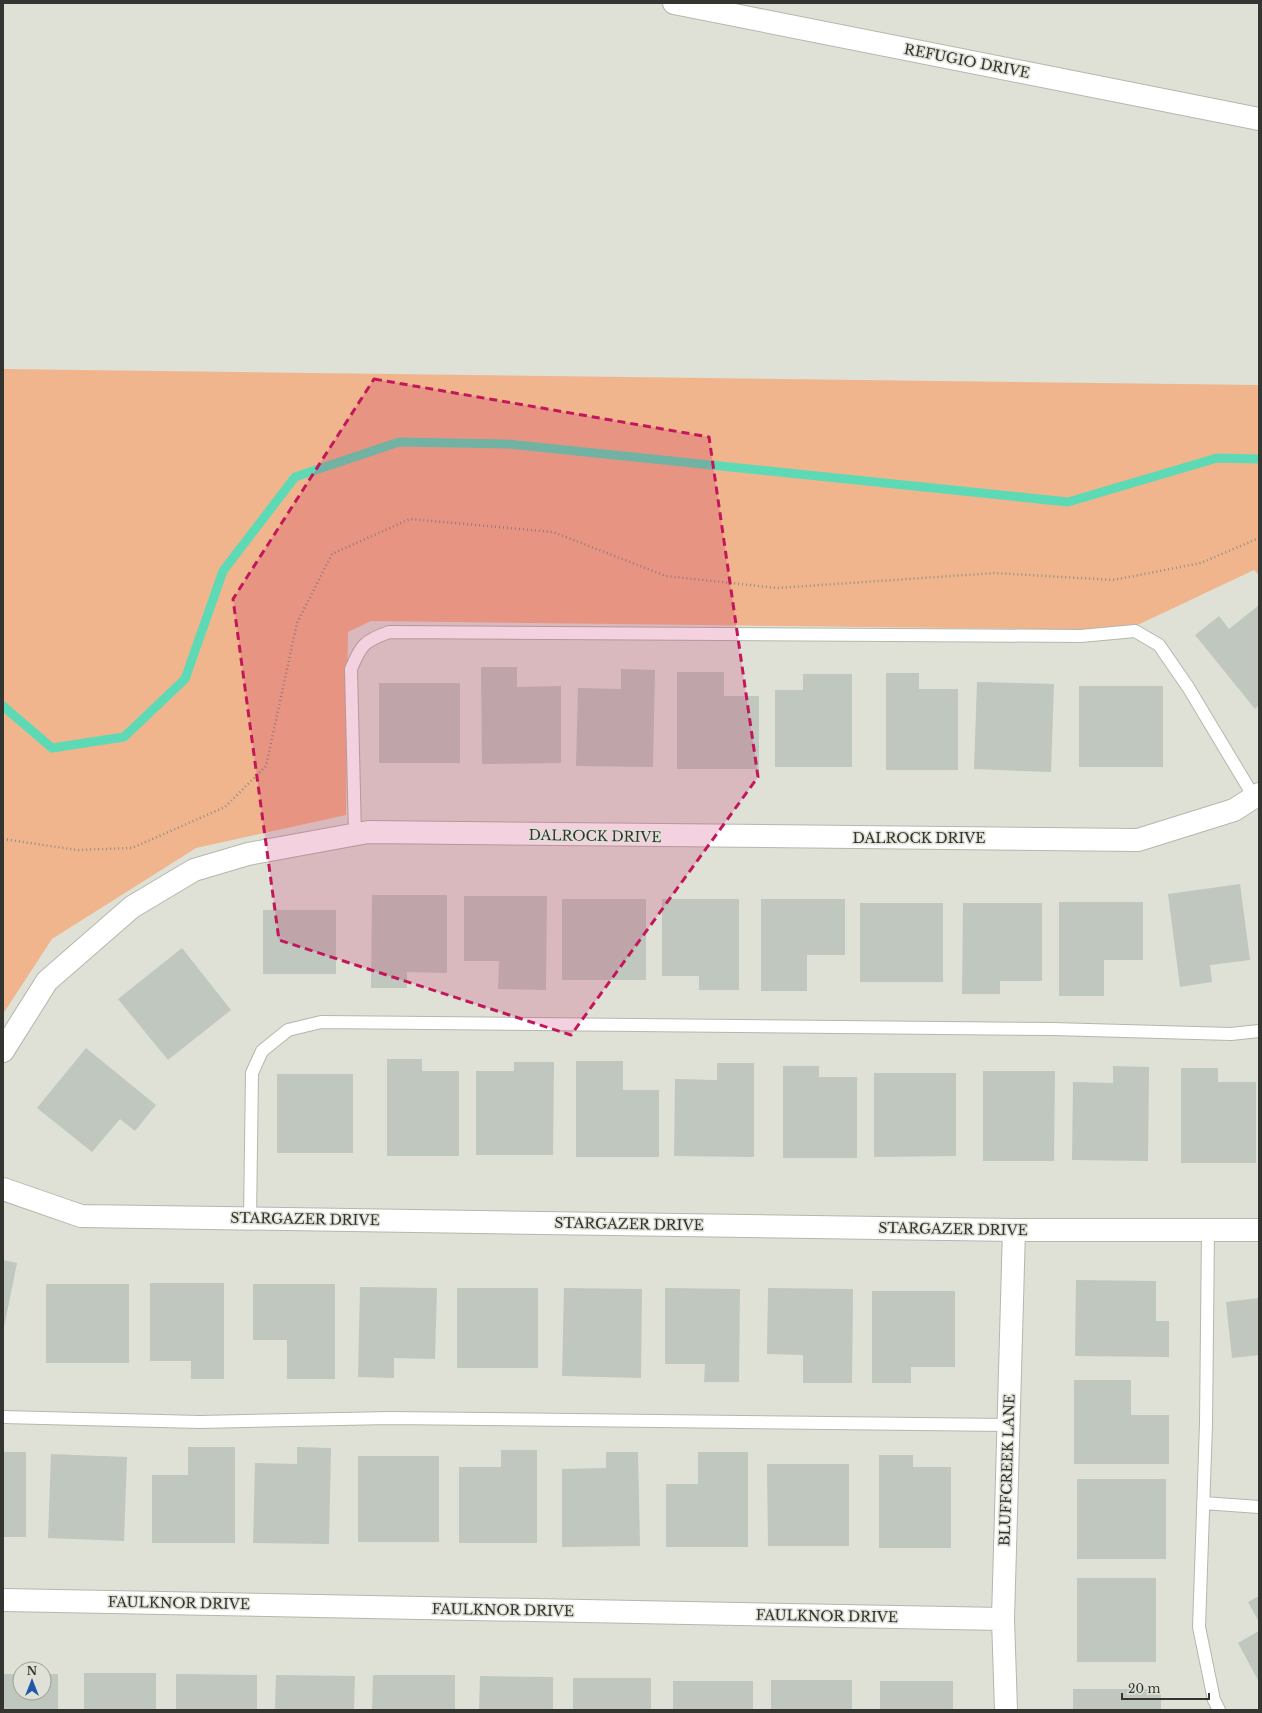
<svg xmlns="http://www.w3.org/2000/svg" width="1262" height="1713" viewBox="0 0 1262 1713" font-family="'Libre Baskerville',serif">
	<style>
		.green { fill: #f0b58c }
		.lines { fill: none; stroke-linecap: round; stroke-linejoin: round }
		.stream { stroke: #5dd9b6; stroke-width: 9 }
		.building { fill: #bfc7be }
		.lane-casing { stroke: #b5b7ad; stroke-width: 14 }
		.street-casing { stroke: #b5b7ad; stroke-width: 24 }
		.path { stroke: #8e8f87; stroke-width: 2.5; stroke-dasharray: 1 3; stroke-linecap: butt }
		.lane { stroke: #fff; stroke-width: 12 }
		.street { stroke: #fff; stroke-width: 22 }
		.marked { fill: #c2185b; fill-opacity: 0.2; stroke: #c2185b; stroke-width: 3; stroke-dasharray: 8 5; stroke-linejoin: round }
		.labels { text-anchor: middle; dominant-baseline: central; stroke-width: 3; stroke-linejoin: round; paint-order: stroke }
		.street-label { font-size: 14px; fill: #343530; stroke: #dfe1d6 }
	</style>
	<rect width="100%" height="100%" fill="#dfe1d6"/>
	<path class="green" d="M3,369L1259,385V575L1254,570L1127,630L371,621L348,632L346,815L196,848L52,939L3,1014Z"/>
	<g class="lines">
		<path class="stream" d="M3,706L52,748L124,737L185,679L223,571L295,477L399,442L508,444L1068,502L1217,458L1259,459"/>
	</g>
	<path class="building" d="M1259,605V705L1255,709L1195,635L1219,616L1229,629Z
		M481,667H517V687L561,686V763L482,764Z
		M621,669L655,670L653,767L576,766L578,688L621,689Z
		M677,672H724V696H759V769H677Z
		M886,673H919V689H958V770H886Z
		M803,674H852V767H775V690H803Z
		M977,682L1054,684L1051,772L974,769Z
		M379,683H460V763H379Z
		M1079,686H1163V767H1079Z
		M1240,884L1250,960L1210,965L1212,982L1180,987L1168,894Z
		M372,895H447V973L407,972V988H371Z
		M464,896H547L546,990L498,989L499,961H464Z
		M562,899H646V980H562Z
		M662,899H739V990H699V976H662Z
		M761,899H845V955H807V991H761Z
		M1059,902H1143V960H1104V996H1059Z
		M860,903H943V982H860Z
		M963,903H1042V981H1000V994H962Z
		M263,910H336V974H263Z
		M182,948L231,1010L168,1060L118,999Z
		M86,1048L156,1105L135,1131L120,1119L92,1152L37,1108Z
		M387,1059H422V1071H459V1156H387Z
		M576,1061H623V1090H659V1157H576Z
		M514,1062H554L553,1155H476V1071H514Z
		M717,1063H754V1157L674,1156L675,1079L717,1080Z
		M783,1066H819V1077H857V1158H783Z
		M1113,1066L1149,1067L1148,1161L1072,1160L1073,1082L1113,1083Z
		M1181,1068H1218V1082H1256V1163H1181Z
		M983,1071H1055L1054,1161H983Z
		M874,1073H956V1156L874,1157Z
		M277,1074H353V1153H277Z
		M3,1260L17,1263L4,1327H3Z
		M1076,1280L1156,1281V1321H1169V1357L1075,1356Z
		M150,1283H224V1379H191V1361H150Z
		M46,1284H129V1363H46Z
		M253,1284H335V1379H287V1340H253Z
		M360,1287L437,1288L435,1359L394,1358V1378L358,1377Z
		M457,1288H538V1368H457Z
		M564,1288L642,1289L641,1378L562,1376Z
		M665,1288L740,1289L739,1382H704L705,1364H665Z
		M768,1288L853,1289L852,1383H803V1355L767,1354Z
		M872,1291H955V1367H911V1383H872Z
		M1259,1298V1355L1232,1358L1226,1302Z
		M1074,1380H1131V1415H1169V1464H1074Z
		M188,1447H235V1543H152V1475H188Z
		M297,1447L331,1448L329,1544L253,1543L255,1463L297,1464Z
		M501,1450H537V1543H459V1467H501Z
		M3,1452H26V1537H3Z
		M606,1452H638L640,1546L562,1547V1469L606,1468Z
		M698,1452H748V1547H666V1484H698Z
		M51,1454L127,1457L124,1541L48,1538Z
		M879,1455H913V1467H951V1548H879Z
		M358,1456H439V1542H358Z
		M767,1464H849V1546H768Z
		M1077,1479H1166V1559H1077Z
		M1077,1578H1156V1662H1077Z
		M1259,1596V1622L1248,1602Z
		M1259,1631V1682L1238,1643Z
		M84,1673H156V1710H84Z
		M3,1674H20V1693H44V1674H58V1710H3Z
		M176,1674L257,1675V1710H176Z
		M276,1675L355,1676L354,1710H275Z
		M373,1675H455V1710H372Z
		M480,1676L553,1677V1710H479Z
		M573,1678H651V1710H573Z
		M771,1680H852V1710H771Z
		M673,1681H753V1710H673Z
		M880,1681H953V1710H880Z
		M1073,1689H1161V1710H1073Z"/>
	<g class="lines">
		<g class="lane-casing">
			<path id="lane" d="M355,835L351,669C361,645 364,641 389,632L1081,636L1135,631L1159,645L1188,687L1254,797
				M250,1218L252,1073L262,1051L288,1030L321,1022L1053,1029L1231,1034L1259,1031
				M1208,1230L1206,1424L1199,1627L1214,1700L1219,1710
				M3,1417L200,1422L390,1418L1008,1425
				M1203,1503L1259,1507"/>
		</g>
		<g class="street-casing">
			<path id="street" d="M674,3L1259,119
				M3,1051L47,981L132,907L194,870L248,854L368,832L1138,840L1234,810L1259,794
				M3,1189L81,1216L1014,1230H1259
				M3,1600L1003,1619
				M1006,1710L1003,1619L1014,1230"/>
		</g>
		<path class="path" d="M3,839L77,850L132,848L225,807L266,766L297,623L332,554L410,519L553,532L666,576L777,588L995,573L1113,580L1201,563L1259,538"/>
		<use href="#lane" class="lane"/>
		<use href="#street" class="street"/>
	</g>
	<path class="marked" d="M374,379L709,437L758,777L571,1035L279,940L233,599Z"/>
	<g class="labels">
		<g class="street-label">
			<text transform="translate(967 61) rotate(11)">REFUGIO DRIVE</text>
			<text transform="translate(595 836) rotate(1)">DALROCK DRIVE</text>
			<text x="919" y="838">DALROCK DRIVE</text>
			<text transform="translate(305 1219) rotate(1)">STARGAZER DRIVE</text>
			<text transform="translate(629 1224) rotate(1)">STARGAZER DRIVE</text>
			<text transform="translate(953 1229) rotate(1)">STARGAZER DRIVE</text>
			<text transform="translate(1007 1470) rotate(-88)">BLUFFCREEK LANE</text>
			<text transform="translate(179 1603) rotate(1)">FAULKNOR DRIVE</text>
			<text transform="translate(503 1610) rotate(1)">FAULKNOR DRIVE</text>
			<text transform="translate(827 1616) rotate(1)">FAULKNOR DRIVE</text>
		</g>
	</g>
	<rect width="1262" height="1713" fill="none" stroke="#343530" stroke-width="8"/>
	<g transform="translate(32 1681)"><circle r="19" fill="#dfe1d6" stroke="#9b9c94"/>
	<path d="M0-3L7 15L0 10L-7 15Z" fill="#1e58a9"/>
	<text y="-6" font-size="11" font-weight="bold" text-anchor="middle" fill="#343530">N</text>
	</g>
	<path d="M1122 1693v6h87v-6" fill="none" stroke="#343530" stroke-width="2"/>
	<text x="1128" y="1693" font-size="12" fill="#343530" stroke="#dfe1d6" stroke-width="3" paint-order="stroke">20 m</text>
</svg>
